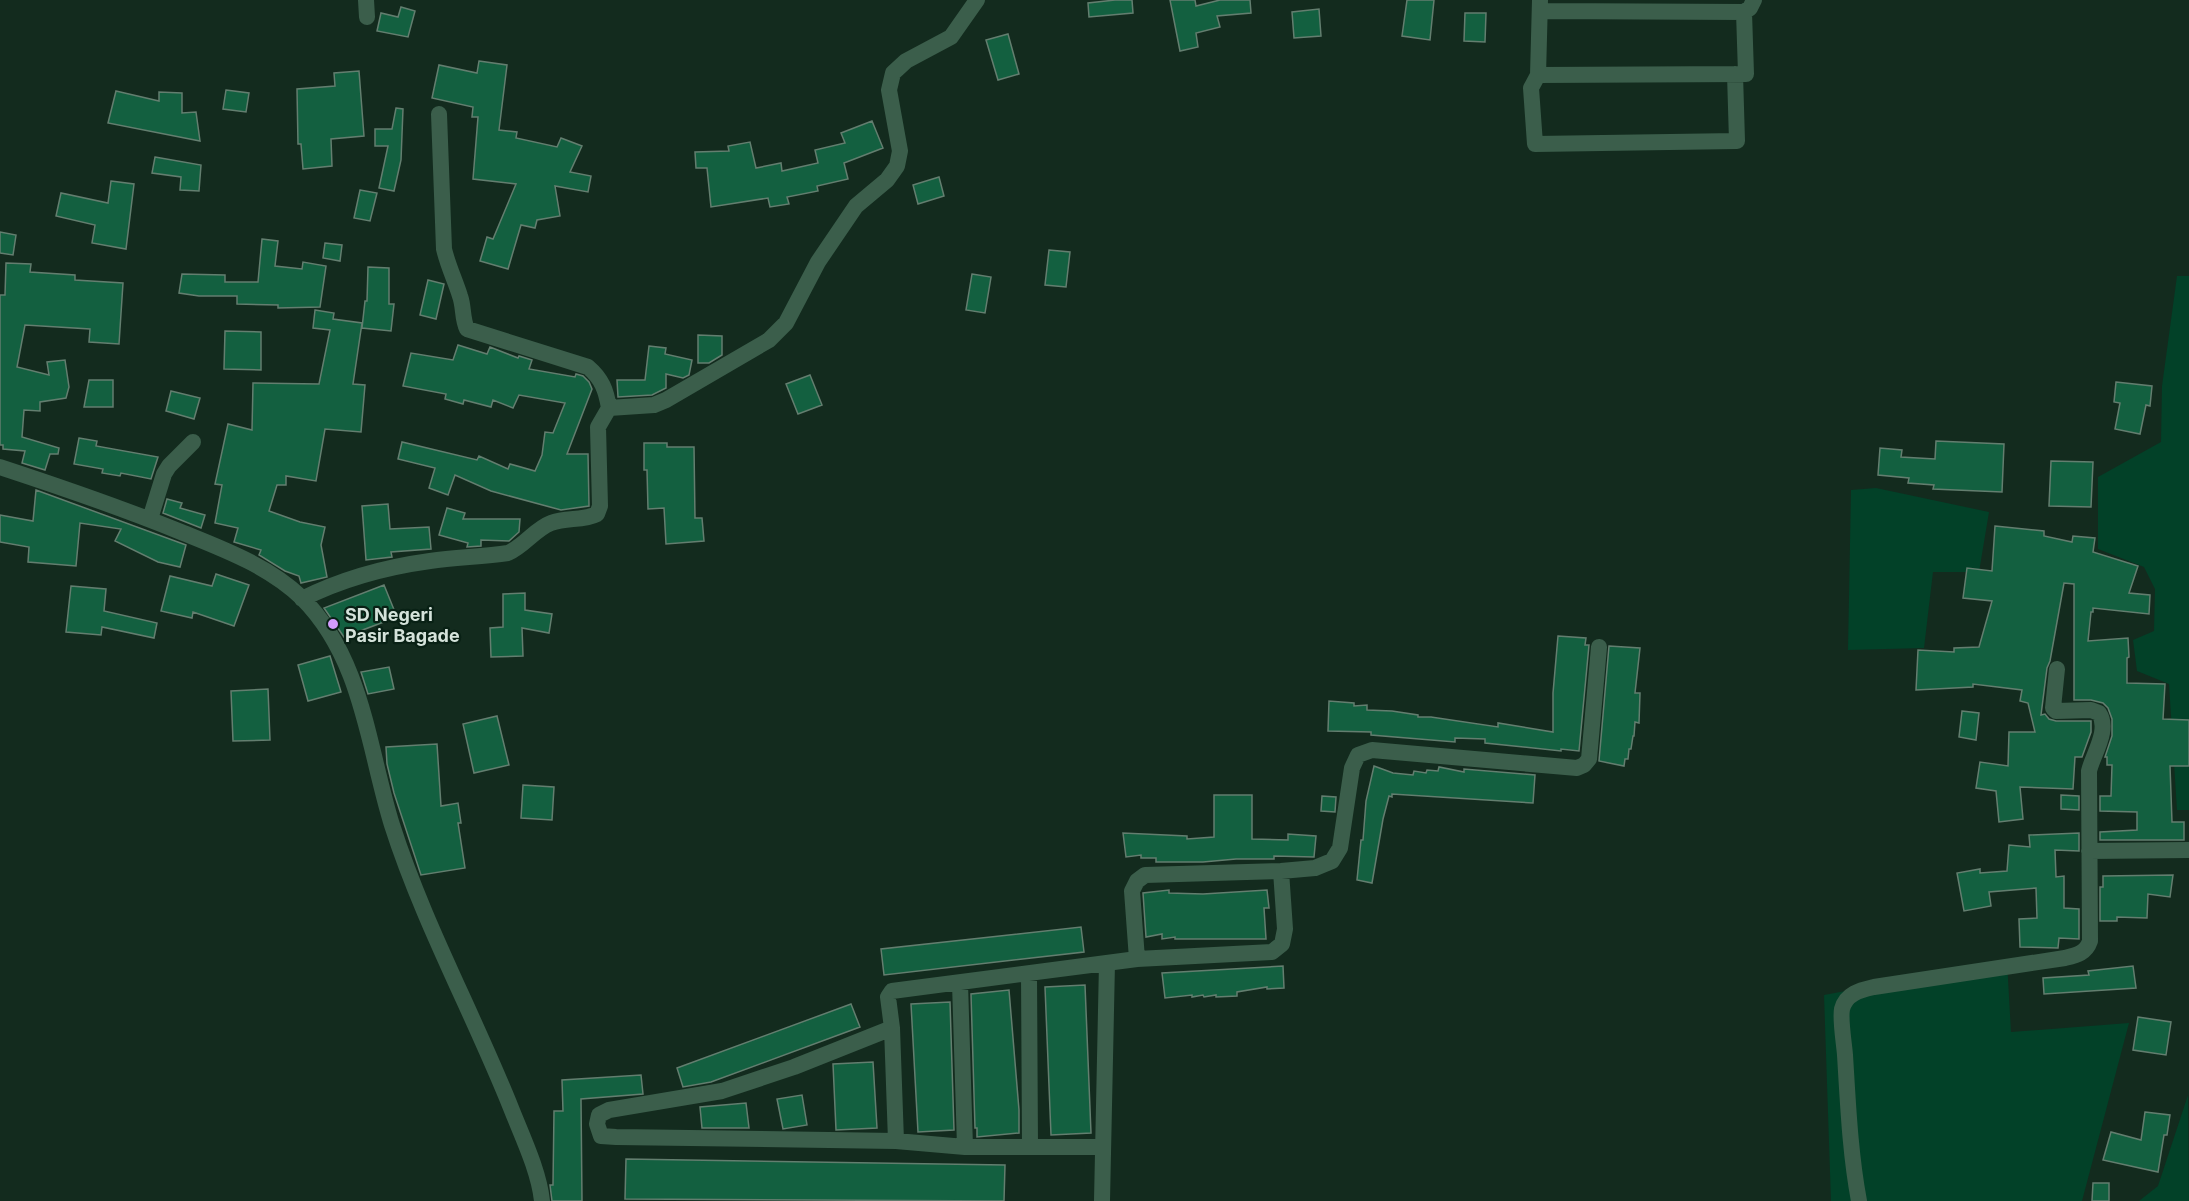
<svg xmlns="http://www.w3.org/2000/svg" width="2189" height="1201" viewBox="0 0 2189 1201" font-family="Inter,sans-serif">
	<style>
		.green { fill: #024128 }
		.building { fill: #136040; stroke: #637e6f; stroke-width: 1.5 }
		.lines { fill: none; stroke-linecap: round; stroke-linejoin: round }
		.minor { stroke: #3b5e4b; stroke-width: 16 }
		.poi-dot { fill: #d49cfc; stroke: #092115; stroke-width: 2 }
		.labels { text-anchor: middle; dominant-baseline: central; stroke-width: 4.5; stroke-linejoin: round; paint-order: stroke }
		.poi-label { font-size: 18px; font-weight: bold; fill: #d5e3db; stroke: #092115; text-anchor: start }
	</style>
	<rect width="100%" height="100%" fill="#132b1e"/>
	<path class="green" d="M2177,276H2189V810H2177L2169,684L2137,671L2133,640L2154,631L2155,589L2144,567L2098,549V477L2161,442L2162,386Z
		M1876,488L1989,512L1979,572H1933L1924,648L1848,650L1851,490Z
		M2007,961L2011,1032L2129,1023L2082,1201H1831L1824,995Z
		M2188,1095L2189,1201H2139L2158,1186Z"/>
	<path class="building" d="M1115,0H1132L1133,13L1089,17L1088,3Z
		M1170,0H1195L1196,6L1220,0H1250L1251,13L1217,16L1220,27L1196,33L1198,47L1180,51Z
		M1407,0H1434L1430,40L1402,36Z
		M401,7L415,11L408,37L377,31L381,13L398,17Z
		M1319,9L1321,36L1294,38L1292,12Z
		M1465,13H1486L1485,42L1464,41Z
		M1008,34L1019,74L998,80L986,40Z
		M479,61L507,65L499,130L517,132L516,138L557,147L561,138L582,146L570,172L591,176L588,192L555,186L560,216L537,220L535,228L521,225L508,269L480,261L487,237L493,239L516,184L473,179L478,117H472L473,107L432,98L439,65L477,73Z
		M359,71L364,136L331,139L332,166L303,169L301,144H298L297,89L335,86L334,73Z
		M226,90L249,93L246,112L223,109Z
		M116,91L159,101V92L182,93V113L196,112L200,141L108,123Z
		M396,108L403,109L401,160L394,191L379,188L388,146H375V129H392Z
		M872,121L883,148L844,163L848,179L817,186L818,191L787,197L789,204L770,207L768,198L711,207L707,168H696L695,152L729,151L728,146L750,142L756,168L781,163L782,171L818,163L815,150L845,143L841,133Z
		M155,157L201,165L199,191L180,190L181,177L152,173Z
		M939,177L944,196L918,204L913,185Z
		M111,181L134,184L126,249L92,243L95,225L56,216L61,193L108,203Z
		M360,190L377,193L370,221L354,218Z
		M0,232L16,235L13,255L0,253Z
		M262,239L278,241L275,266L302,269L303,262L326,266L320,307L278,308V305L237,304V296H199L179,293L182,274L225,275V282H258Z
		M325,243L342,245L340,261L323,258Z
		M1049,250L1070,252L1066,287L1045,285Z
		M6,263L31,264L30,272L75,275V280L123,283L119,344L89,342L90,329L25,325L17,367L49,375L47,362L65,360L69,387L66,398L40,402V411L24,410L22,437L59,448L58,454H50L45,470L22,463L25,451L3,449V445H0V295H5Z
		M368,267L389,268V304H394L391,331L362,328L365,301H367Z
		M972,274L991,277L985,313L966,310Z
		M428,280L444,284L436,319L420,315Z
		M315,310L334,313L333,319L362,323L353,384L365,385L361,432L325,429L316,481L286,476V485H277L269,511L300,522L325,527L321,545L327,577L301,583L299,576L285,571L259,555L261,550L234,542L238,528L215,523L222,485L215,484L228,424L252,430L253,383L319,384L330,330L313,328Z
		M225,331L261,332V370L224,369Z
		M698,335L722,336V355L709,363H698Z
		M458,345L487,354L490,347L518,358L519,356L532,360L529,369L575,377L576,374L583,376L589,382L592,389L567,454H588L589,506L561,510L491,491L455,475L448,495L429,488L435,468L398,459L402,442L477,460L479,456L508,469L510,464L535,471L542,455L545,432L553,433L565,403L519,395L513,408L493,400L491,407L464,400L463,404L445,399L446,394L403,386L411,353L453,360Z
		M649,346L666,348L665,354L692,360L689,375L683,378L666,374V388L652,395L618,397L617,380H645Z
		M810,375L822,405L798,414L786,384Z
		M89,380H113V407H84Z
		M2116,382L2152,386L2150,406L2146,405L2140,434L2115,429L2120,403L2114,402Z
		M171,391L200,398L194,419L166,411Z
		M79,438L97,441L96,446L158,457L151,479L121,473L120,476L102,473L103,469L74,464Z
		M1936,441L2004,444L2002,492L1933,489L1934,485L1908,483L1909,478L1878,475L1880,448L1902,450L1901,457L1935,459Z
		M644,443H667V447H694L695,518H702L704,541L666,544L664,508L648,509L647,470H644Z
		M2051,461L2093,462L2091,507L2049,506Z
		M36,490L186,545L180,567L158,562L115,541L121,529L80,523L76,566L28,562L29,547L0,542V515L33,521Z
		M167,499L182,503L180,508L205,515L201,528L163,513Z
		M388,504L390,529L429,527L431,549L391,552L392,557L366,560L362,506Z
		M447,508L465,513L463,519H520L519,532L509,541L481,540V546L467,547L468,543L439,535Z
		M1995,526L2044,531V536L2072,542L2073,536L2095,538L2093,552L2138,566L2129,593L2150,595L2149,614L2093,608V612H2091L2088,641L2128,638L2129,657L2127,658V683L2165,684L2163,719L2189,720V766H2170L2172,822H2184V840H2100V832L2137,830V812L2100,811V796H2111L2112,765H2107V757H2105L2112,736V719L2108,708L2103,703L2091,700H2074V584L2064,583L2050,661L2047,668L2041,715L2045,714L2049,719L2056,721H2091V732L2082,757H2075L2073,789L2020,787L2023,819L1999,822L1996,791L1976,788L1980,762L2008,766L2009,732H2035L2028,703L2020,701L2022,690L1973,684V687L1916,690L1918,650L1954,652V648L1979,647L1992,601L1963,598L1967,568L1992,571Z
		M216,574L249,585L234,626L193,612L192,618L161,611L170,576L212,586Z
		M384,585L397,617L344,637L324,608Z
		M71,586L106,589L104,611L157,623L154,638L102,627L101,635L66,632Z
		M525,593V610L552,614L549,633L522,628L523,656L491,657L490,628L503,627V594Z
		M1558,636L1586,638L1585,645H1589L1579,751L1561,749V751L1485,743V739L1455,738V742L1371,735V732L1328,731L1329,701L1354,703V706L1367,705V710L1392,711L1418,715V717H1431L1498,727V723L1553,732V693Z
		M1609,646L1640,648L1635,693H1640L1639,723L1635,722L1634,736H1633L1631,749H1629L1628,759H1625L1624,766L1599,761Z
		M330,656L341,692L308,701L298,665Z
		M389,667L394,689L368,694L361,672Z
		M268,689L270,740L233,741L231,691Z
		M1962,711L1979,713L1976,740L1959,737Z
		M497,716L509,765L474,773L463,724Z
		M437,744L441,806L458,803L461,823H458L465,868L421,875L394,793L387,764L386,747Z
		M1374,766L1393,773L1413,775L1414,771L1426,773L1427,770L1438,771L1439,767L1464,772V769L1535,775L1533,803L1392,794V797L1389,796L1383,819L1372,883L1357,880L1361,840H1363L1366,801Z
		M523,785L554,787L552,820L521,818Z
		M1214,795H1252V839L1288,840V834L1316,836L1314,857L1274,856V859H1236L1203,862H1156V858H1141V855L1126,857L1123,833L1187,836V839L1214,837Z
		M2061,795L2079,796V810L2061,809Z
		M1322,796L1336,797L1335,812L1321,811Z
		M2079,833V851L2055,850L2056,877L2064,876V908L2079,909V939L2059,938L2058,948L2020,947L2019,919L2037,918L2036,888L1989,892L1991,906L1964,911L1957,873L1980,869V873L2007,871L2009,845L2030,847L2029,835Z
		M2173,875L2170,897L2148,894L2147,918L2117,917V921H2100V887H2103V876Z
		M1169,890V893L1203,894L1267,890L1269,908H1264L1266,939H1175V937L1162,939V934L1146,937L1143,893Z
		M1081,927L1084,952L884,975L881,949Z
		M1283,966L1284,988L1267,989V987L1237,992V996L1216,997V995L1204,997L1203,995L1192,997V995L1165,998L1162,973Z
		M2133,966L2136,988L2044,994L2043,978L2089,975L2088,971Z
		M1085,985L1091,1133L1051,1135L1045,987Z
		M1009,990L1019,1110V1133L977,1137V1128H975L971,994Z
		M950,1002L954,1130L918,1132L911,1004Z
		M851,1004L860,1027L711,1082L683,1087L677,1068Z
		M2138,1017L2171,1022L2166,1055L2133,1050Z
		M873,1062L877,1128L836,1130L833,1064Z
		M641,1075L643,1094L581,1099L582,1201H552L550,1185H553L554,1111H563L562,1080Z
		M802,1095L807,1125L783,1129L777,1099Z
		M746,1103L749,1128H702L700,1107Z
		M2145,1112L2170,1115L2167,1135H2164L2158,1172L2103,1160L2111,1132L2141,1140Z
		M626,1159L1005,1165L1004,1201L625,1199Z
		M2093,1183H2109V1201H2092Z"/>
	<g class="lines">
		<path class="minor" d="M366,0L367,17
			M1540,0L1538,75L1531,88L1535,144L1737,141L1735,74
			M1540,11L1744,12L1750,8L1754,0
			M1538,75L1746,74L1744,12
			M439,114L444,249C448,266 455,280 460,296C464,307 462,319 467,329L588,367C602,379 606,390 609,408
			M0,467C61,487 122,508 181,532C223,549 269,566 302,598C363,659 368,748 392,825C423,922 473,1013 511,1108C522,1136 539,1171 542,1201
			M150,519L164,474L169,466L193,442
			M302,599C342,579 386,567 430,561C456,557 482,557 508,553C524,546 535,529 551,523C566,517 583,521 597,514L600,506L598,427L609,408L654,405L666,400L769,340L786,323L818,262L856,206L887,180L897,166L900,151L889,90L893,73L906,61L951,37L977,0
			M2089,851L2189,850
			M1137,959L1132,891L1137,881L1145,875L1281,871L1315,868L1332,861L1340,848L1352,768L1358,755L1372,750L1577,768L1584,765L1589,759L1599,647
			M1029,974L1030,1146
			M960,983L965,1147
			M892,1028L794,1067L722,1091L609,1110L599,1115L597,1124L601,1136L616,1137L896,1141L965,1147H1103
			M896,1141L892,1028L888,997L892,991L1137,959L1272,952L1282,944L1285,929L1281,871
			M1102,1201L1107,963
			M1859,1201C1850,1153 1848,1103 1845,1055C1844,1042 1840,1020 1842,1009C1846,993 1861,990 1874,987L2065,958C2077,955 2086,953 2090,941L2089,771C2093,754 2110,730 2099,713L2091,710L2056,711L2053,708L2057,669"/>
	</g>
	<circle class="poi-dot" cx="333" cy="624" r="6"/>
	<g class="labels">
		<g class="poi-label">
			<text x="345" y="614">SD Negeri<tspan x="345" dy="21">Pasir Bagade</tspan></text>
		</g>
	</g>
</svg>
